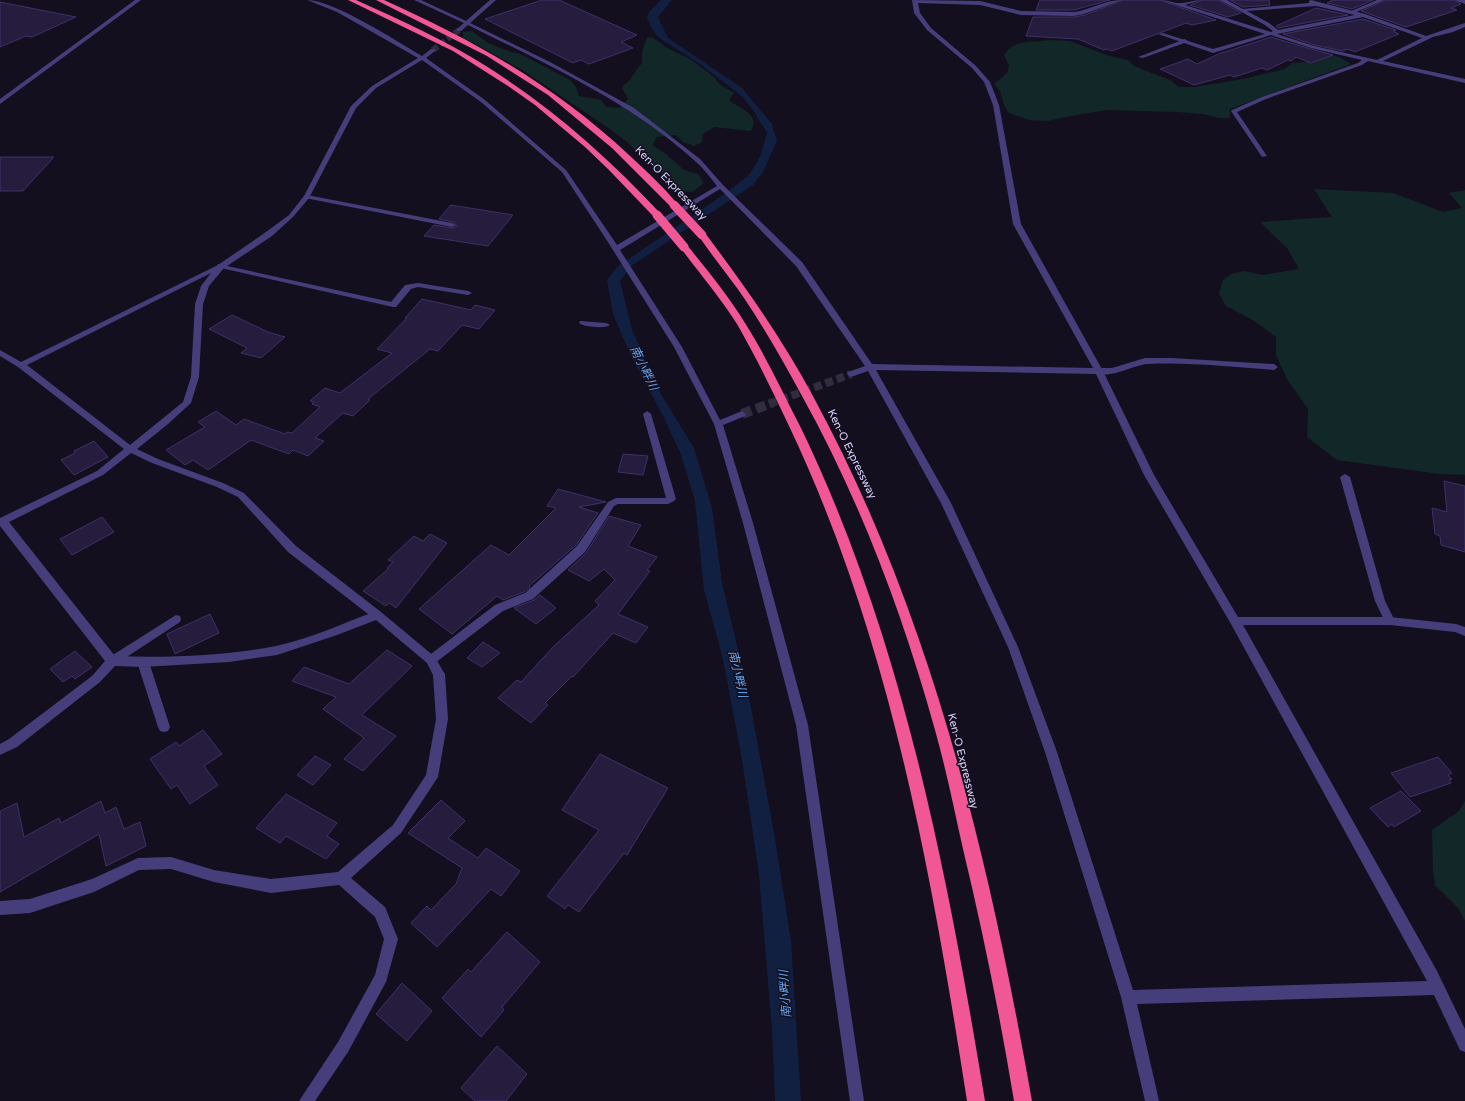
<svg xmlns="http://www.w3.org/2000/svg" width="1465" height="1101" viewBox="0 0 1465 1101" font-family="'Varela Round','Noto Sans JP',sans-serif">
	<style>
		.green { fill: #122828 }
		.water { fill: #112040 }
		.building { fill: #261c3e; stroke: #403068 }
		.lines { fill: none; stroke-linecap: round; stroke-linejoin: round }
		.minor-tunnel-far2 { stroke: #312c40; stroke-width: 6; stroke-dasharray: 6 3; stroke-linecap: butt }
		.minor-tunnel-far1 { stroke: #312c40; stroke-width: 8; stroke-dasharray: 8 4; stroke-linecap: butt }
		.minor-tunnel { stroke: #312c40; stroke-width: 10; stroke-dasharray: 10 5; stroke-linecap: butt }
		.service { fill: #453e7a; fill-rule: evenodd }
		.minor { fill: #453e7a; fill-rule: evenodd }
		.tertiary { fill: #453e7a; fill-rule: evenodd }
		.motorway { fill: #f05794; fill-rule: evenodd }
		.motorway-bridge { stroke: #f05794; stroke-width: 9 }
		.labels { text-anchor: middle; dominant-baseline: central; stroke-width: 3; stroke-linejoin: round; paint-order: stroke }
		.street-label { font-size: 11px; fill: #d9d1fb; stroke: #130f1f }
		.water-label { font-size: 12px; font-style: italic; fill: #68a7f1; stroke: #130f1f }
	</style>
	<rect width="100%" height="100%" fill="#130f1f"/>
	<path class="green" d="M472,31L488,43L511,52L520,54L570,80L576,87L579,96L601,100L606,107L619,108L628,99L622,87C633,79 633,73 642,63C641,55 643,46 647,38L652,37L667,48L690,59L714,77L719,84L734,93L729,100C739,109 761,113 751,131L714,127L703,134L702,142L694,146L683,142L676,135L657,137L652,145L666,154L684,170L698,174L704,183L692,192L679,191L627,142L607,127L524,71L476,44L463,38V32Z
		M1051,40L1070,41L1109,56L1128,60L1134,66L1170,80L1179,87H1194L1243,79L1285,69L1292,63L1305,62L1325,54L1339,57L1351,64L1230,109V118H1219L1203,114L1178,112L1107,110L1070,116L1048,121L1030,120L1009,113L1004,105L1000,91L994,84L1008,72L1009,65L1004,55C1015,38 1034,43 1051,40Z
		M1314,189L1393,193L1443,212L1462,208L1449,193L1465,190V475L1440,474L1337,460L1307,437L1308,409L1287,379L1276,355V337L1253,320L1226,306L1219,294L1223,280L1231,274L1244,271L1262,275L1299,269L1287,248L1260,222L1332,217Z
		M1465,801V921L1458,908L1435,885L1433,870L1432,830L1459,811Z"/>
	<path class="water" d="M661,0H672L658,17L668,38L742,88L772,124L777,141L763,172L753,185L631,266L620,281L632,330L662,396L694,448L712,508L722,583L748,691L775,839L791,941L801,1101H775L772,1029L759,874L742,759L722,655L704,590L695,501L680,452L663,416L632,358L613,314L607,280L617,267L723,195L749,175L760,157L767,133L755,113L743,97L700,64L658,37L652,29L647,18L649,12Z"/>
	<path class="building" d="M542,0H559L637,35L621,42L633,48L589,64L581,60L573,63L485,19Z
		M1040,0H1110L1074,10H1036Z
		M1123,0H1160L1216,20L1192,25L1186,23L1112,51L1107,49L1104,50L1078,39L1026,36L1033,17H1074L1085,15Z
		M1202,0H1219L1241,13L1228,17L1190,5Z
		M1230,0H1269L1270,5L1243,7Z
		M1333,0H1373L1352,9L1327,3Z
		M1385,0H1454L1461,4L1451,8L1457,10L1406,27L1361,11Z
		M0,2L76,17L32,37L26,36L0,47Z
		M1316,8L1348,15L1278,28L1276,26Z
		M1363,19L1396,30L1393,31L1399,34L1355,52L1347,49L1343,51L1314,45L1283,34Z
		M1271,37L1311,49L1333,55L1311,63L1296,57L1291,61L1288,60L1267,70L1262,68L1234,77L1230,75L1194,85L1160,69L1188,59L1197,64L1223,52H1225Z
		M0,157H54L23,191H0Z
		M451,205L513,215L488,246L424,236L434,225L452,228L457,226L453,222L439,219Z
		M422,299L471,310L475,305L495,310L479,329L462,325L438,351L430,349L368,399L370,400L353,416L343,413L315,438L324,441L308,456L293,450L289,454L251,440L208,470L193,460L185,465L166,450L205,427L198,422L216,411L236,425L244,419L285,434L287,432L292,433L320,407L312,404L314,402L310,401L325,388L340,393L392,353L377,349L407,318H405Z
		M232,315L268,332L285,337L261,358L241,353L247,348L209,329Z
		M94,441L108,457L74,475L61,460L75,453L74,451Z
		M623,454L648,456L643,475L618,472Z
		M1444,481L1465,486V552L1441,545L1440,536L1435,534L1432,508L1447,512Z
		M558,489L606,502L579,507L598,513L576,545L529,586L530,587L524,592L503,600L497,596L452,634L419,609L491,545L509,555L556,508L547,506Z
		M609,516L641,525L628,546L657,557L647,570L650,571L618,614L648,627L636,643L613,633L573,677L572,676L545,703L548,705L531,723L498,698L517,680L521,682L554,646L599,605L595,601L615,580L604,569L589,581L568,570L586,553Z
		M102,517L114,532L72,555L60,539Z
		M430,534L447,543L396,608L389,603L386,606L363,591L388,569L387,568L393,562L388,560L414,536L423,541Z
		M540,595L556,608L536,624L514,608L534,600Z
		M210,614L219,633L175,654L167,634Z
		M483,642L500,653L482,667L467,658Z
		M387,650L412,666L362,715L396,736L363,771L344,759L364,738L323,709L336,697L292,681L304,667L349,684Z
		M75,651L92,667L75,679L72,676L63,682L50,669Z
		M203,730L222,754L204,766L218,785L190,804L177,785L171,789L150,759L176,742L179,746Z
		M600,754L668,788L627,855L624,853L579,912L568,905L565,909L547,896L599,830L562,810Z
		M315,756L331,765L313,785L297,775Z
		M1438,757L1452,773L1448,775L1452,779L1449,780L1451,783L1410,797L1391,773Z
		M1401,791L1421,811L1394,827L1392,824L1388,827L1370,808Z
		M286,794L337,823L327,836L339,844L326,859L286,836L280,843L256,828Z
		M441,800L465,821L448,838L478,858L486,848L520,871L501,896L491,889L437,947L411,923L427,906L431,910L456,884L462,868L408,833Z
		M101,801L105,813L116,807L124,829L140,822L146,846L106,866L99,834L0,892V811L17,803L24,837L59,818L61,823Z
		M507,932L540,962L502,1007L504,1010L481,1037L442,998L468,969L471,972Z
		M402,983L432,1011L407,1041L376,1014Z
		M497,1046L527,1074L506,1101H475L461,1088Z"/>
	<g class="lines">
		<path class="minor-tunnel-far2" d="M433,50L459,30"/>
		<path class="minor-tunnel-far1" d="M769,404L851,374"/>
		<path class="minor-tunnel" d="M742,414L772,403"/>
		<path class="service" d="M1377,0H1384L1354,13L1349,12Z
			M1456,0H1465V4L1457,1Z
			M1185,39L1188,41L1187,42L1143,58L1138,57Z
			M307,195L452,223L456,225L452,227L305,198L304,197Z
			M218,264L391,302L405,285L418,283L468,291L472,293L468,295L418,287L411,289L396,307H393L221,268L217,266Z
			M1145,358H1172L1274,364L1278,367L1274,370C1232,367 1190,362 1148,364C1135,364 1105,382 1095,371L1099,368H1112Z
			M647,411L651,414L676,499L674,501L668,504H618L614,506L585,552L533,599L503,611L435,663L431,665L427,663L426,660L427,657L495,605L525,593L577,546L608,502L616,498H666L643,414Z
			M1345,474L1350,477L1385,601L1395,621L1394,624L1390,625L1386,624L1375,601L1340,477Z
			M176,615L180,616L181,619L180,622L116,664L112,666L108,664L106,661L108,658Z
			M143,657L147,659L149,662L170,727L168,731L164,732L160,731L158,727L137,662L139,659Z"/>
		<path class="minor" d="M307,0C334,0 396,41 422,56L431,49H435V51L426,58L485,100L566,170L617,245L717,186C710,177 703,168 695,161C629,101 546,64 468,25L461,31H457V29L464,23L414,0H421L466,21L490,0H496L470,23L550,62L634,108L700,159L723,185L802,262L872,364L1093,368L1013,224L993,105L984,82L972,68L927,30L914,13L912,0L980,1L1021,11L1074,12C1090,10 1105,0 1122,0L1084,14L1074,16L1021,15L980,5L918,3L920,13L931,28L976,66L990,82L999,105L1021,224L1103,371L1154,475L1238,617H1390L1456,624L1465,627V636L1455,632L1390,625H1243L1437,971L1465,1029V1052L1460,1050L1434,995L1137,1004L1159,1101H1145L1121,997L1045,752L1008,647L941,503L868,371L851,377L847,374L848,372L865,366L796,266L720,189L620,250L682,347L720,420L742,411L746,414L745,416L723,425L753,523L808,725L864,1101H850L796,725L743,523L714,424L674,347L606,239L562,172L481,102L422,60L376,88L356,108L309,198L293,217L272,236L224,268L209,286L203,304L199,377L191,403L168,424L137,449L158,459L223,483L244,493L296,546L381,612L435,657L443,671L445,674L448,719L438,777L401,833L351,878L385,907L398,939L386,982L348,1052L315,1101H299L338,1042L375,975L384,939L375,917L339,885L271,893L214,882L171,869L139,870L94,892L30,913L0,915V901L30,899L92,879L138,858L171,857L214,870L271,879L338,872L393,825L426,775L436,719L433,675L427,663L376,620L337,635L277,655L229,662L143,667L115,666L100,682L17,747L0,755V744L9,739L92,676L105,661L0,526V518L97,471L124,449L18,367L0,356V350L21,362L218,265L266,232L289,215L304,196L351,106L372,86L418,58L337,12ZM211,273L201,286L195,304L191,377L183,402L130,445L27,365ZM876,370L1096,374L1144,475L1231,624L1427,981L1133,990L1057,752L1018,647L951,503ZM131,453L152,463L217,487L238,497L288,552L368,614C340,625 305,640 276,646C225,656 167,658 115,656L9,522L103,475Z
			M1161,0C1168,0 1175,4 1181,3C1188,3 1194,0 1201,0L1185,5L1271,32L1273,31L1265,25L1220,0H1227L1243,9L1309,3V1L1311,0L1365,14L1426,36L1465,23V27L1453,32L1433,37L1383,61L1465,79V83L1368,61L1362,65L1266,99L1237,112L1267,156L1262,157L1231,111L1232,110L1262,97L1358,63L1362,60L1311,48L1271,35L1213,53L1158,34L1163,33L1213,49L1265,34ZM1316,6L1355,15L1278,30L1269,23L1247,11ZM1363,17L1422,38L1377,60L1314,46L1277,34Z
			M580,321L606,323L610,325C605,329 584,327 579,323Z"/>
		<path class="tertiary" d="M135,0H141L0,104V99Z"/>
		<path class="motorway" d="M348,0H356C400,20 445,40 486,66C551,107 608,157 660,213L661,215L660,217H654L609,170L585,147L535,105L508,86L453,51Z
			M376,0H384C477,42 554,85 629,155C646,171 664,187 678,205L674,207H671L612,148L548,95L487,56Z
			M702,232L705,233C745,286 783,340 814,398C932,616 989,859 1032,1101H1014C1000,1016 983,932 963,849C954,809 946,769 935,730C903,615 860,500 802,396C782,359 761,322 737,288C724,270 710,253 698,235Z
			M684,244L687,245C707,270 728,295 745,323C766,356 783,393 801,428C903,640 947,871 985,1101H967C931,870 890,639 789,426C773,392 756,357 737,324C720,297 699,273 680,247Z"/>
		<path class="motorway-bridge" d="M674,205L702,235
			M657,215L684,247"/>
	</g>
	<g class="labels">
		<g class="street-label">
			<text transform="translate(671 183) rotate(46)">Ken-O Expressway</text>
			<text transform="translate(852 454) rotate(64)">Ken-O Expressway</text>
			<text transform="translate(963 761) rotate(76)">Ken-O Expressway</text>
		</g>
		<g class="water-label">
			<text transform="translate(644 368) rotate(64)">南小畔川</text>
			<text transform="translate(738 674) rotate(77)">南小畔川</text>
			<text transform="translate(785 994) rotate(-94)">南小畔川</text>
		</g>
	</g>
</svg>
